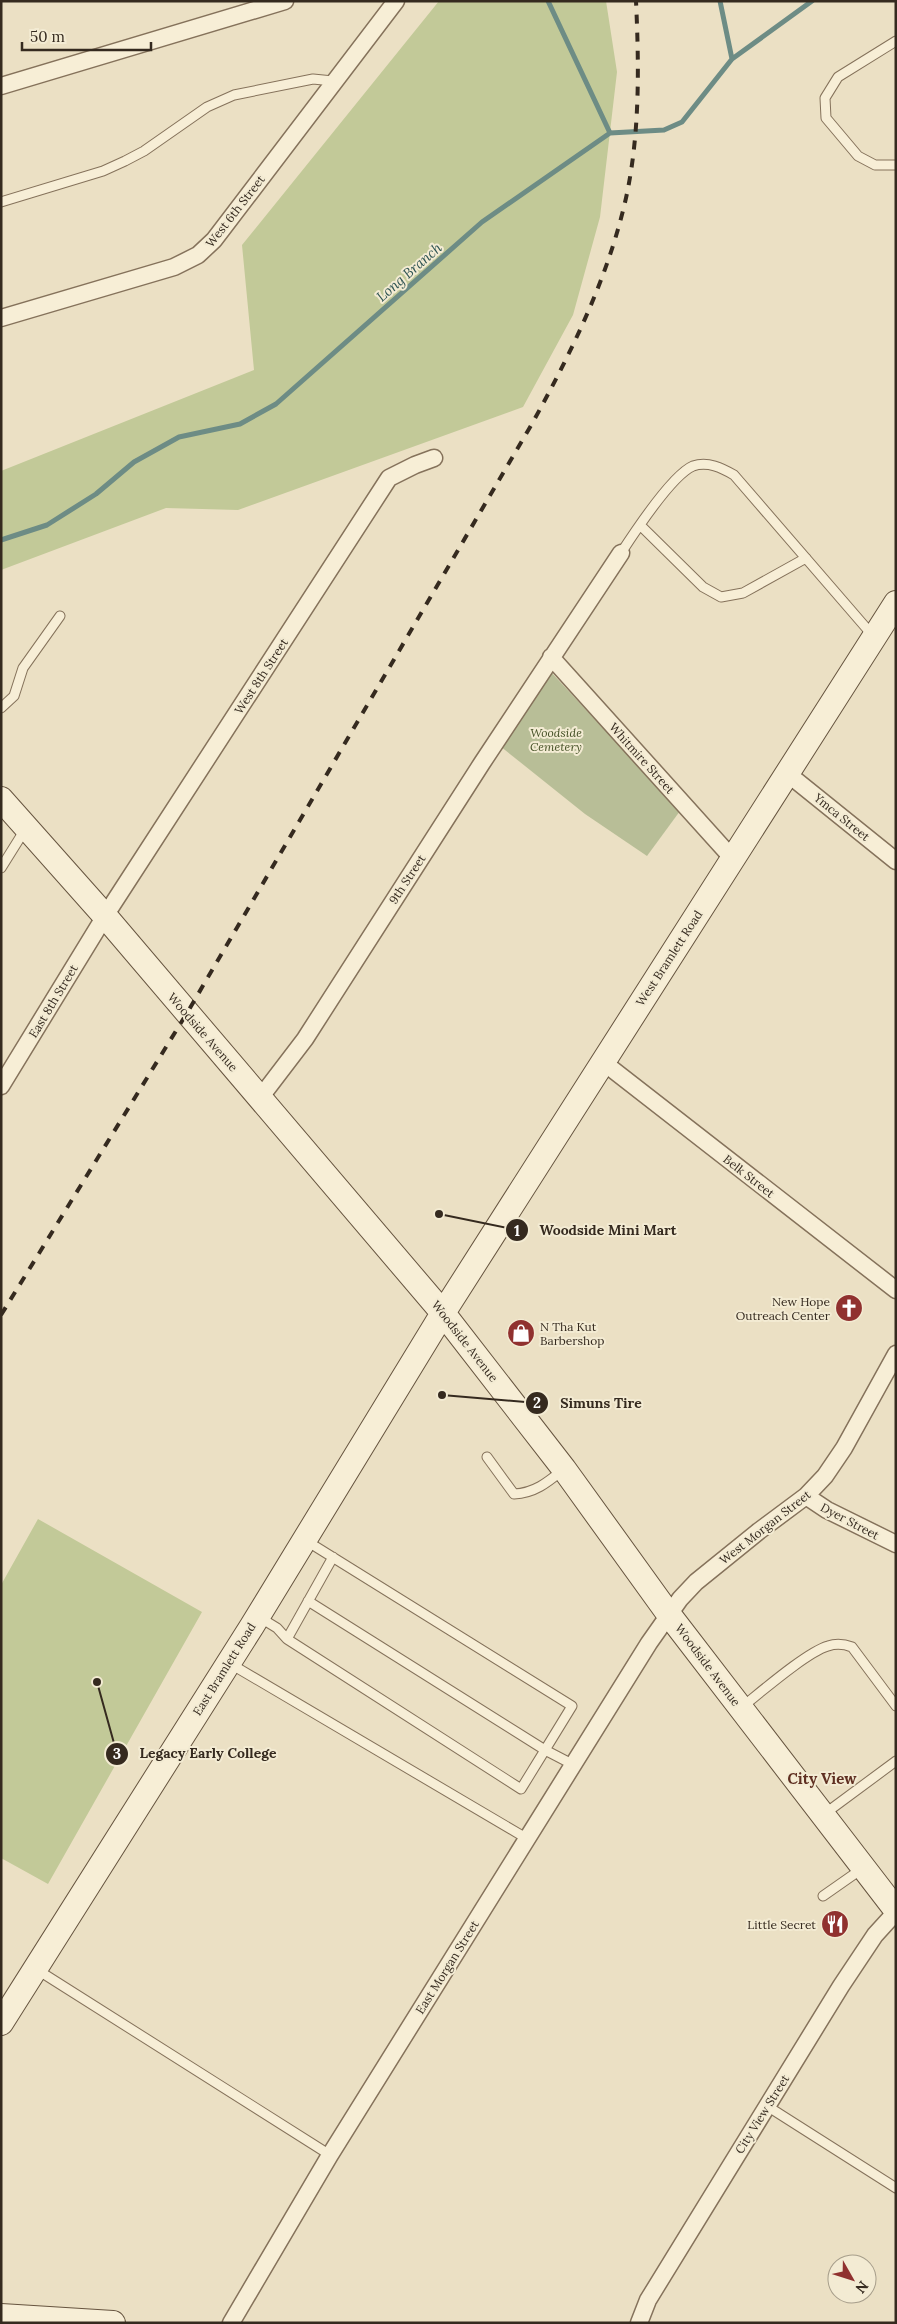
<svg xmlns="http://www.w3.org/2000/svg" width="897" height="2324" viewBox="0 0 897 2324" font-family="Lora,serif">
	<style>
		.green { fill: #c2c998 }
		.cemetery { fill: #b8be97 }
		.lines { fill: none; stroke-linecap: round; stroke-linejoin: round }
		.stream { stroke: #6d8c85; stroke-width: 5 }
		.lane-casing { stroke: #85725b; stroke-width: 11 }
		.street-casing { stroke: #85725b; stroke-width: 19 }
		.secondary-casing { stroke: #66543f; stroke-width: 26 }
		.lane { stroke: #f7eed6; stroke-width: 9 }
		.street { stroke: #f7eed6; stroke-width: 16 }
		.secondary { stroke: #f7eed6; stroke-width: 24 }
		.rail { stroke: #352a1f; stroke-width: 4; stroke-dasharray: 9 9; stroke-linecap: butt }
		.labels { text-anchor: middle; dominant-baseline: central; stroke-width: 4; stroke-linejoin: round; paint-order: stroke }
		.street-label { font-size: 12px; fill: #352a1f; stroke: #f3ebd3 }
		.park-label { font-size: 12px; font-style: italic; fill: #455126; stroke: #f3ebd3 }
		.poi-label { font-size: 12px; fill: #352a1f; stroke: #f3ebd3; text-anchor: end }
		.water-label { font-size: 14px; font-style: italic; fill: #2f5453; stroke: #f3ebd3 }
		.quarter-label { font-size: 15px; font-weight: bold; fill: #5f2f21; stroke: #f3ebd3 }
		.leader { fill: none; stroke: #352a1f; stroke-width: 2 }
		.callout-dot { fill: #352a1f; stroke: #f3ebd3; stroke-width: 2 }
		.mark-label { font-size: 15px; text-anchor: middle; font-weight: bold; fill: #fff }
		.callout-label { font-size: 14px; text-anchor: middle; font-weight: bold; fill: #352a1f; stroke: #f3ebd3; stroke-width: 4; stroke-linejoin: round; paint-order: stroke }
	</style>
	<rect width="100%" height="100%" fill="#ebe0c4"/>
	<path class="green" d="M439,1H606L617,72L600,217L573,315L523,407L238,510L166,508L1,570V471L254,370L242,245Z
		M38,1519L202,1612L48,1884L1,1858V1585Z"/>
	<path class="cemetery" d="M550,671L680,811L647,856L585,814L500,746Z"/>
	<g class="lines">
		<path class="stream" d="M548,1L610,133
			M720,1L732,59
			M1,540L47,525L96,494L134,462L179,437L240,424L276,404L482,222L610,133L664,130L682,122L732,59L812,1"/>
		<g class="lane-casing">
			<path id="lane" d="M896,41L838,77L825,98L826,118L858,156L875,165H896
				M1,202L103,171L125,161L144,151L207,107L234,95L313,79L333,81
				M640,525L703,587L721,597L743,593L806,558
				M621,553C634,533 672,475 693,466C708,461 722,468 734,475L874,637
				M1,708L14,696L23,668L60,616
				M1,868L26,828
				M487,1457L514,1494C535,1493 548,1482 564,1469
				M305,1540L572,1706L545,1750L572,1764
				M259,1617L277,1628L287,1639L333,1557
				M287,1639L521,1789L545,1750L308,1601
				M229,1663L526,1838
				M742,1707C761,1692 807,1652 828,1646C837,1643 844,1644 852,1647L896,1706
				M823,1815L896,1761
				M823,1896L863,1868
				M36,1969L330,2155
				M767,2106L896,2188"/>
		</g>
		<g class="street-casing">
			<path id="street" d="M1,86L285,1
				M1,318L174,267L198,255L214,240L396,1
				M551,657L733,859
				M788,774L896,861
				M603,1062L896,1290
				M1,1086L105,916L389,478L415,465L434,458
				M260,1098L305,1039L482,763L621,553
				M806,1496L827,1510L896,1544
				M231,2323L330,2155L649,1643L680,1599L696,1582L759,1531L806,1496L825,1476L844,1448L896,1354
				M639,2323L648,2300L841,1986L875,1935L896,1912"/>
		</g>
		<g class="secondary-casing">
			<path id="secondary" d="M1,799L105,916L443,1313L564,1469L670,1616L896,1910
				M1,2023L252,1626L443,1313L896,603
				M1,2316L113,2323"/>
		</g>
		<use href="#lane" class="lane"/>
		<use href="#street" class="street"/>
		<use href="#secondary" class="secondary"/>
		<path class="rail" d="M1,1315L187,1013L533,422C572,351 608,278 626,198C640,134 639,66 636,1"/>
	</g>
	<defs>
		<g id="church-disc" transform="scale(1.4375)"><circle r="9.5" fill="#90312f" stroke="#f3ebd3"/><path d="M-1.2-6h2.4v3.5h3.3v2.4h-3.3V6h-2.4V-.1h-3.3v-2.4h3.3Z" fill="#fff"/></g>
		<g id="shop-disc" transform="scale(1.4375)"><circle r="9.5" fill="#90312f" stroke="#f3ebd3"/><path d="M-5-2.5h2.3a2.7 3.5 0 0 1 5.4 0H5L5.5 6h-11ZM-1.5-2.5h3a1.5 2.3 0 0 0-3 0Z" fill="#fff"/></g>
		<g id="restaurant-disc" transform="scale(1.4375)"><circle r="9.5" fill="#90312f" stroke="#f3ebd3"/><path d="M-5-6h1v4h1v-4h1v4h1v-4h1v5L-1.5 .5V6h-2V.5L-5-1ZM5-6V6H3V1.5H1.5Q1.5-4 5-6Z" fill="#fff"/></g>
	</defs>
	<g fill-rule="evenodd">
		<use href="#church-disc" x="849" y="1308"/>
		<use href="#shop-disc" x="521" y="1333"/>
		<use href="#restaurant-disc" x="835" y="1924"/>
	</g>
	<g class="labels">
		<g class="street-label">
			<text transform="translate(235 211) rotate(-52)">West 6th Street</text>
			<text transform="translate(261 676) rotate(-57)">West 8th Street</text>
			<text transform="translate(642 758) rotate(48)">Whitmire Street</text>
			<text transform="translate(842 817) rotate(39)">Ymca Street</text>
			<text transform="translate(407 879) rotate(-57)">9th Street</text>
			<text transform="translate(669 958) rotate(-57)">West Bramlett Road</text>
			<text transform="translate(53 1001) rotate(-59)">East 8th Street</text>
			<text transform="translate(203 1032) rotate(49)">Woodside Avenue</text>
			<text transform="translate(749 1176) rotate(38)">Belk Street</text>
			<text transform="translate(465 1341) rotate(52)">Woodside Avenue</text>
			<text transform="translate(850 1521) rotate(28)">Dyer Street</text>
			<text transform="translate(765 1527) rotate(-38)">West Morgan Street</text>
			<text transform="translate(708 1665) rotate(53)">Woodside Avenue</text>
			<text transform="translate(224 1669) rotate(-58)">East Bramlett Road</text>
			<text transform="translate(447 1967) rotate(-58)">East Morgan Street</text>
			<text transform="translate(762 2114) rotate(-58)">City View Street</text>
		</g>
		<g class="park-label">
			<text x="556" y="732">Woodside<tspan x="556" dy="14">Cemetery</tspan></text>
		</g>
		<g class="poi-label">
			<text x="830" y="1301">New Hope<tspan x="830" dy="14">Outreach Center</tspan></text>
			<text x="540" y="1326" text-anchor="start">N Tha Kut<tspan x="540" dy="14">Barbershop</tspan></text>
			<text x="816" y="1924">Little Secret</text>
		</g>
		<g class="water-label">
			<text transform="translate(409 272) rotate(-41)">Long Branch</text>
		</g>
		<g class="quarter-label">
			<text x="822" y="1778">City View</text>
		</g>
	</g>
	<path class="leader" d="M439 1214L517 1230M442 1395L537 1403M97 1682L117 1754"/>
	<g class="callout-dot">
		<circle cx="439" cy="1214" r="5"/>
		<circle cx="442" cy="1395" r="5"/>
		<circle cx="97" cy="1682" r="5"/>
		<circle cx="517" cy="1230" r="12"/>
		<circle cx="537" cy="1403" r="12"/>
		<circle cx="117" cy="1754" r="12"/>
	</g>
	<g class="mark-label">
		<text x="517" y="1236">1</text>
		<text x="537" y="1408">2</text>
		<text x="117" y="1759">3</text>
	</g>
	<g class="callout-label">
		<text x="608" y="1235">Woodside Mini Mart</text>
		<text x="601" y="1408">Simuns Tire</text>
		<text x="208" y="1758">Legacy Early College</text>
	</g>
	<rect width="897" height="2324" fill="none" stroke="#352a1f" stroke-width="5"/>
	<g transform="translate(852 2279) rotate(129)"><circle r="24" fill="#f3ebd3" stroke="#a79e8b"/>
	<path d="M0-4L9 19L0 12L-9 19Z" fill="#90312f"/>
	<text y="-8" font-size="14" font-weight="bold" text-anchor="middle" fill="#352a1f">N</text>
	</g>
	<path d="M22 42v8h129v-8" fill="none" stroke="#352a1f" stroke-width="2.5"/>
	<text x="30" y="42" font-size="15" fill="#352a1f" stroke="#f3ebd3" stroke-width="4" paint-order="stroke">50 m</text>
</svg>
